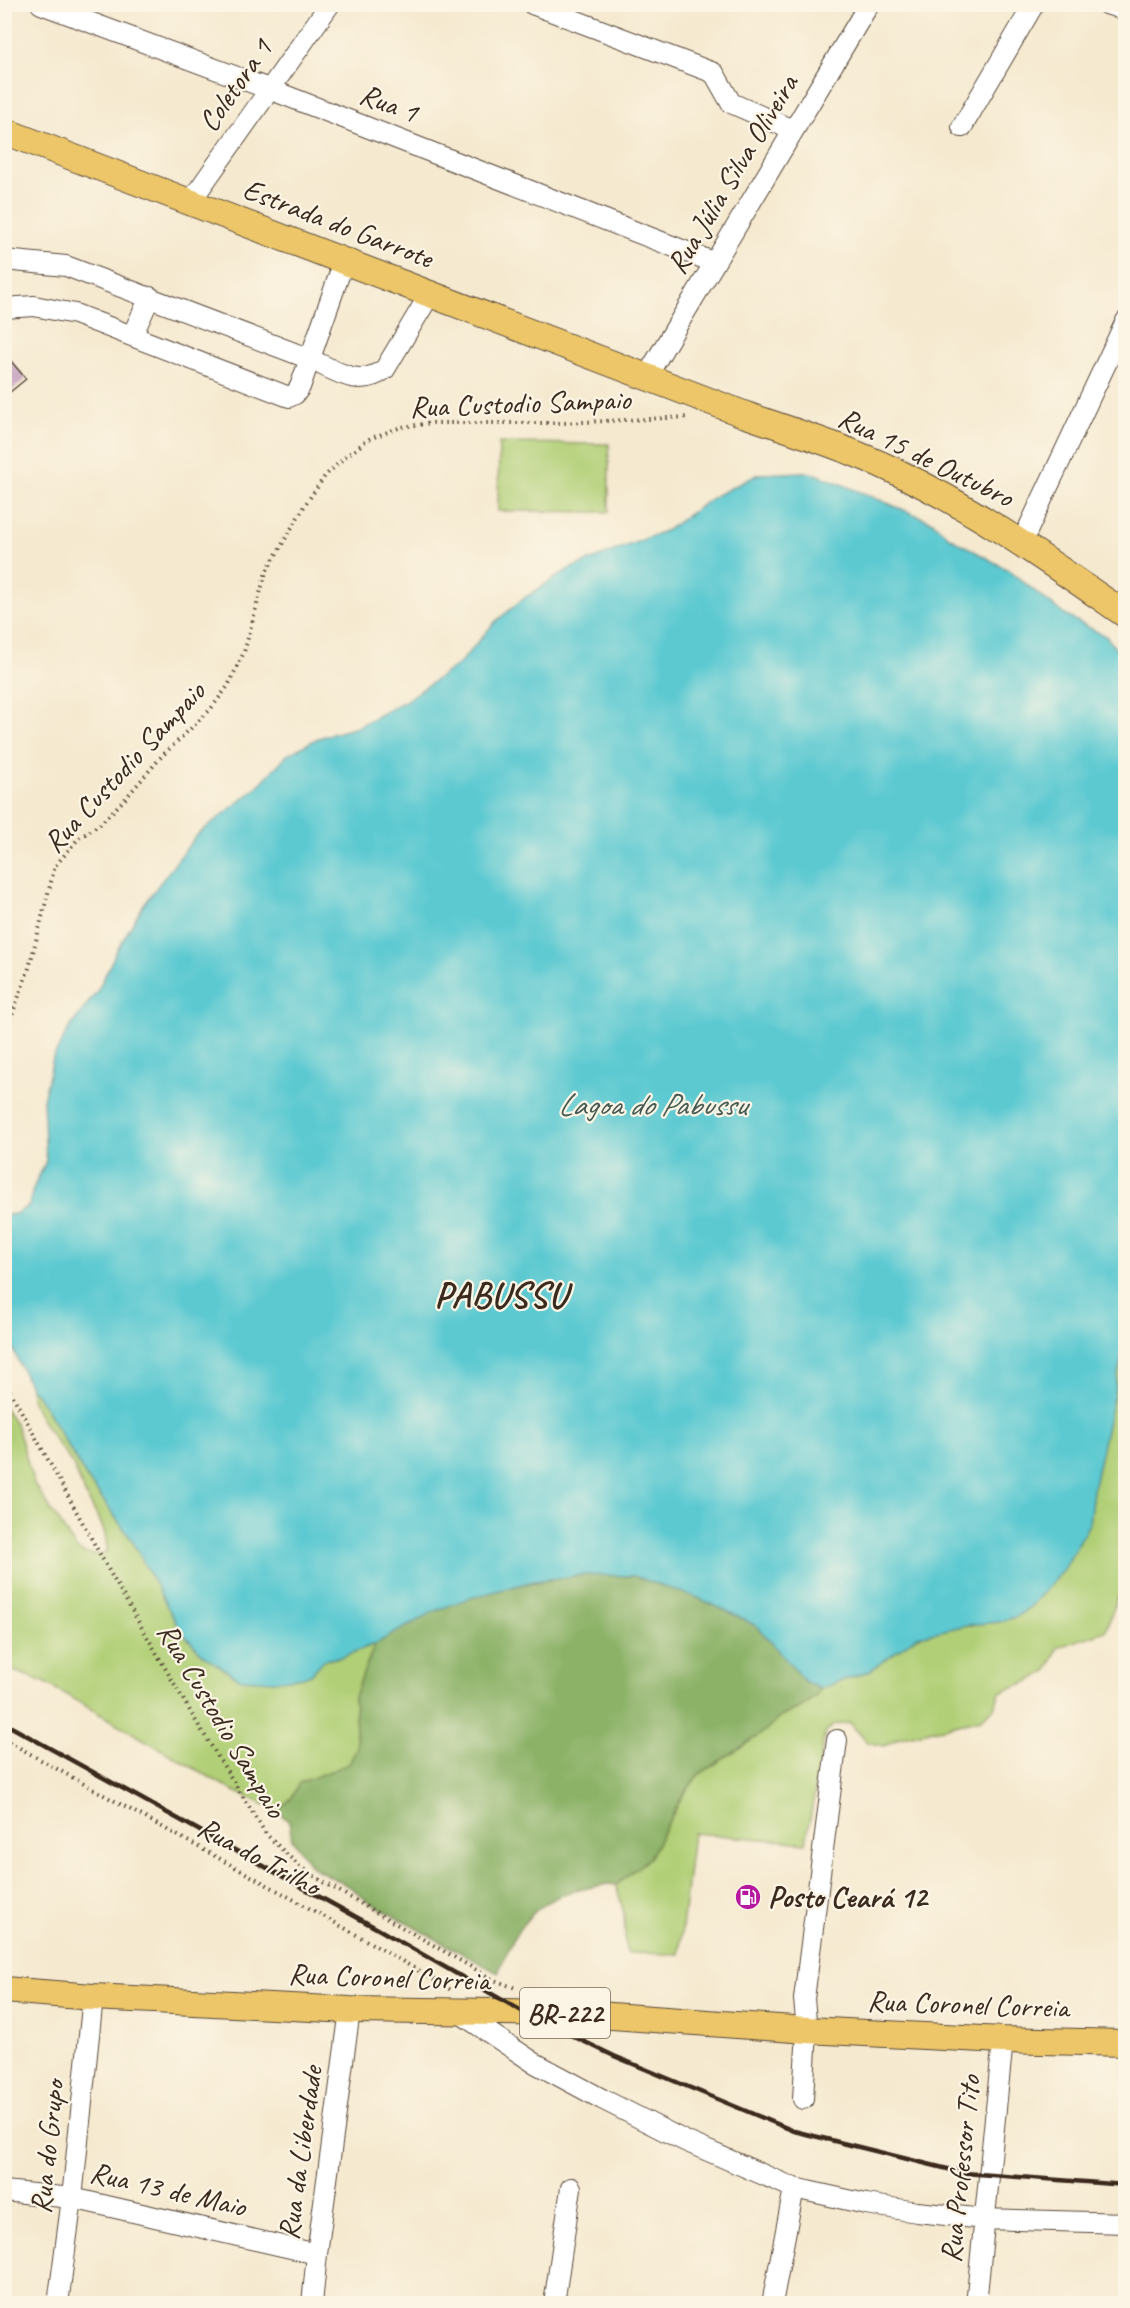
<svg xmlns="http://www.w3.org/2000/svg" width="1130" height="2308" viewBox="0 0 1130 2308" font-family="Caveat,sans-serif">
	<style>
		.green { fill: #b0cf76; stroke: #767c4a; stroke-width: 1.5 }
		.forest { fill: #8cb267; stroke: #646e42; stroke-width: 1.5 }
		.water { fill: #5cc9d1; stroke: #4c7a78; stroke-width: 1.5 }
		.building { fill: #be96bd }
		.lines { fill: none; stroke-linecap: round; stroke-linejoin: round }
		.minor-casing { stroke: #574739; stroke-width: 22 }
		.major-casing { stroke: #574739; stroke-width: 28 }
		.path { stroke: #574739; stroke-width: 4; stroke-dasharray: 1.5 4.5; stroke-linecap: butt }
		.minor { stroke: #fff; stroke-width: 20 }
		.major { stroke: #ecc669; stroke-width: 26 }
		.rail { stroke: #3b2a1e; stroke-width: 4.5 }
		.labels { text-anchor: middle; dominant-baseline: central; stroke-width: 4.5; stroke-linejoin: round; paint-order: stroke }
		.shield { fill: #fcf5e5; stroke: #75675a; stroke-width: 1.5 }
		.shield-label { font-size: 28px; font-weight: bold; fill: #3b2a1e }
		.street-label { font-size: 30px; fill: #3b2a1e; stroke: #fcf5e5 }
		.poi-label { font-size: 30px; font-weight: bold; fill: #3b2a1e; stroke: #fcf5e5; text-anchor: start }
		.water-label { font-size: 32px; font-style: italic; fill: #455a54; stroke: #fcf5e5 }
		.district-label { font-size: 36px; font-weight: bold; letter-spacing: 1.5px; fill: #3b2a1e; stroke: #fcf5e5 }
	</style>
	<rect width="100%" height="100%" fill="#fcf5e5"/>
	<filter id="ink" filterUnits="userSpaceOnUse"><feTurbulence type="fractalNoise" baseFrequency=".0167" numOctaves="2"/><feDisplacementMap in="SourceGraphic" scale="12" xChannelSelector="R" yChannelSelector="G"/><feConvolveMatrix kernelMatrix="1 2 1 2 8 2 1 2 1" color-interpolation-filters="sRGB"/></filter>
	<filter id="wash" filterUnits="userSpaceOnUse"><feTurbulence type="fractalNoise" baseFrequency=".008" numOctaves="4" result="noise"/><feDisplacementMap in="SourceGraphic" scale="24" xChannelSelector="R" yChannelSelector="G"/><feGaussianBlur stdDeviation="1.35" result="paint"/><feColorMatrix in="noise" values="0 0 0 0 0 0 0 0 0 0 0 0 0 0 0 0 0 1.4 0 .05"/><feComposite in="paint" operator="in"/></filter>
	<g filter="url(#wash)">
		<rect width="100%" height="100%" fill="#f5e9cf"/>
		<path class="green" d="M499,443L609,444V512L498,511Z
			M1125,1338V1589L1117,1598L1106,1631L1058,1647L1047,1671L1032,1680L1000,1692L994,1708L981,1719L899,1738L884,1746L867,1742L850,1723L834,1725L825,1733L806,1843L693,1833L679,1954L626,1953L624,1913L616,1885L649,1858L682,1797L698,1775L761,1734L780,1717L803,1706L817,1695L819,1689L869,1671L917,1636L967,1625L999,1622L1016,1617L1030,1607L1064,1569L1089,1524L1093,1490Z
			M29,1385L42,1402L85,1475L131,1539L311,1674L324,1660L341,1657L375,1644L354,1697L357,1748L349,1765L299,1783L291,1799L277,1810L232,1790L44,1682L5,1668L4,1407L17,1426L34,1484L76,1548C85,1555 97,1557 107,1551C107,1524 92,1511 82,1487C78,1479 76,1469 71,1462C54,1437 33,1416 29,1385Z"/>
		<path class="forest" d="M584,1575L634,1576L698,1598L744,1619L759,1628L804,1681L819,1689L817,1695L803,1706L780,1717L761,1734L698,1775L682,1797L649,1858L616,1885L607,1884C591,1888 571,1890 557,1897C522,1914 512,1940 498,1973L370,1903L350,1887L312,1867L292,1839L289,1822L277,1810L291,1799L299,1783L349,1764L357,1748L354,1697L375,1644C395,1633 415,1620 436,1610C482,1590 534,1581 584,1575Z"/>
		<path class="water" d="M805,472L819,475L933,522L949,537L1008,570L1065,615L1107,637L1115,648L1125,656L1126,1338L1093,1490L1089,1524L1064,1569L1030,1607L1016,1617L999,1622L967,1625L918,1636L869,1671L819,1689L804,1681L759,1628L744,1619L698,1598L634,1576L584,1575L534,1581L467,1599L435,1611L375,1644L341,1657L324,1660L311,1674L303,1677L274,1681L240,1679L204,1656L180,1630L131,1539L85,1475L42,1402L29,1385L5,1331V1215L15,1214L29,1206L33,1189L46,1161L43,1100L53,1058L68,1030L98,990L117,950L144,904L196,836L255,789L287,755L318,738L357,727L405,701L460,663L495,622L527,596L569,569L667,530L715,496L759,474Z"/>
		<g id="blocks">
			<path class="building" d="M4,353L26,379L4,397Z"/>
		</g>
	</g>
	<g filter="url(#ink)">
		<use href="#blocks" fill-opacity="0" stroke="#574739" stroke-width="1.5"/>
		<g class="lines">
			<g class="minor-casing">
				<path id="minor" d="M41,4L269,89L713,262
					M532,4L714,73L731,103L793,130
					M1106,4L1126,10
					M962,127L1034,4
					M191,201L330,4
					M4,260L66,266L310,359C336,371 359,389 385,369L430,294
					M4,308L34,306L75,314L289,397L295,394L300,387L344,261
					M132,336L150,297
					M647,376L869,4
					M1022,542L1126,321
					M460,2013L533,2062L602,2099L685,2141L794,2188L866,2204L917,2212L985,2219L1126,2223
					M803,2099L807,2030L804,1999L837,1740
					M4,2191L72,2198L317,2254
					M58,2304L72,2198L93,1997
					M312,2304L317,2254L350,2010
					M554,2304L571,2188
					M772,2304L794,2188
					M976,2304L1003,2040"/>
			</g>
			<g class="major-casing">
				<path id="major" d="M4,131L746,415C796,432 847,448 895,471C977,510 1051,563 1126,615
					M4,1990L93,1997L350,2010L570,2013L807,2030L1003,2040L1126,2043"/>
			</g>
			<path class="path" d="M4,1037L29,968L55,866L78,839L100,824L125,799L161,757L210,710L228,686L244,652L266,572L305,505L325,476L345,457L369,439L401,427L433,423H562L690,417
				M4,1380L112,1576L194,1718L266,1834L299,1866L325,1883L494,1980L518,1989
				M4,1739C153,1824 304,1902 451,1990"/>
			<use href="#minor" class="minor"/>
			<use href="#major" class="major"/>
			<path class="rail" d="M4,1723L378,1929L527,2014L614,2056L794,2131L964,2173L1126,2185"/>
		</g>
	</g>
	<defs>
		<g id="fuel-disc" transform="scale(1.35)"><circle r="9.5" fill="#b5179e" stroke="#fcf5e5"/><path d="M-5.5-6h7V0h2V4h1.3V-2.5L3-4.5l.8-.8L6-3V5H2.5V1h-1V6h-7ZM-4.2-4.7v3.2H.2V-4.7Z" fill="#fff"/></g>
	</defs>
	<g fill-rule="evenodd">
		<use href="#fuel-disc" x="748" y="1897"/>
	</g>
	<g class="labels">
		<rect class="shield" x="520" y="1988" width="90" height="50" rx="4.5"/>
		<g class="shield-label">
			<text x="565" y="2013">BR-222</text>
		</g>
		<g class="street-label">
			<text transform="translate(235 85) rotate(-55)">Coletora 1</text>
			<text transform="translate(389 103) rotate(21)">Rua 1</text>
			<text transform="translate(732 174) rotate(-59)">Rua Júlia Silva Oliveira</text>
			<text transform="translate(338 223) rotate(21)">Estrada do Garrote</text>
			<text transform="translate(520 403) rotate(-2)">Rua Custodio Sampaio</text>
			<text transform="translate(926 457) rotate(26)">Rua 15 de Outubro</text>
			<text transform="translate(124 767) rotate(-47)">Rua Custodio Sampaio</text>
			<text transform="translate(222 1720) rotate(59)">Rua Custodio Sampaio</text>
			<text transform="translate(259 1856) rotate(28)">Rua do Trilho</text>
			<text transform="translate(389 1977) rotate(2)">Rua Coronel Correia</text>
			<text transform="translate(968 2004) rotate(2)">Rua Coronel Correia</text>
			<text transform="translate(47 2147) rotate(-84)">Rua do Grupo</text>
			<text transform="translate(300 2153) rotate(-82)">Rua da Liberdade</text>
			<text transform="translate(960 2169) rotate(-84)">Rua Professor Tito</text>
			<text transform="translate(168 2189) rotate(13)">Rua 13 de Maio</text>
		</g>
		<g class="poi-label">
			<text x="768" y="1897">Posto Ceará 12</text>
		</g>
		<g class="water-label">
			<text x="652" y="1104">Lagoa do Pabussu</text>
		</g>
		<g class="district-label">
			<text x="501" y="1295">PABUSSU</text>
		</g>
	</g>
	<rect width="1130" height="2308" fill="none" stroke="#fcf5e5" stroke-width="24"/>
</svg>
